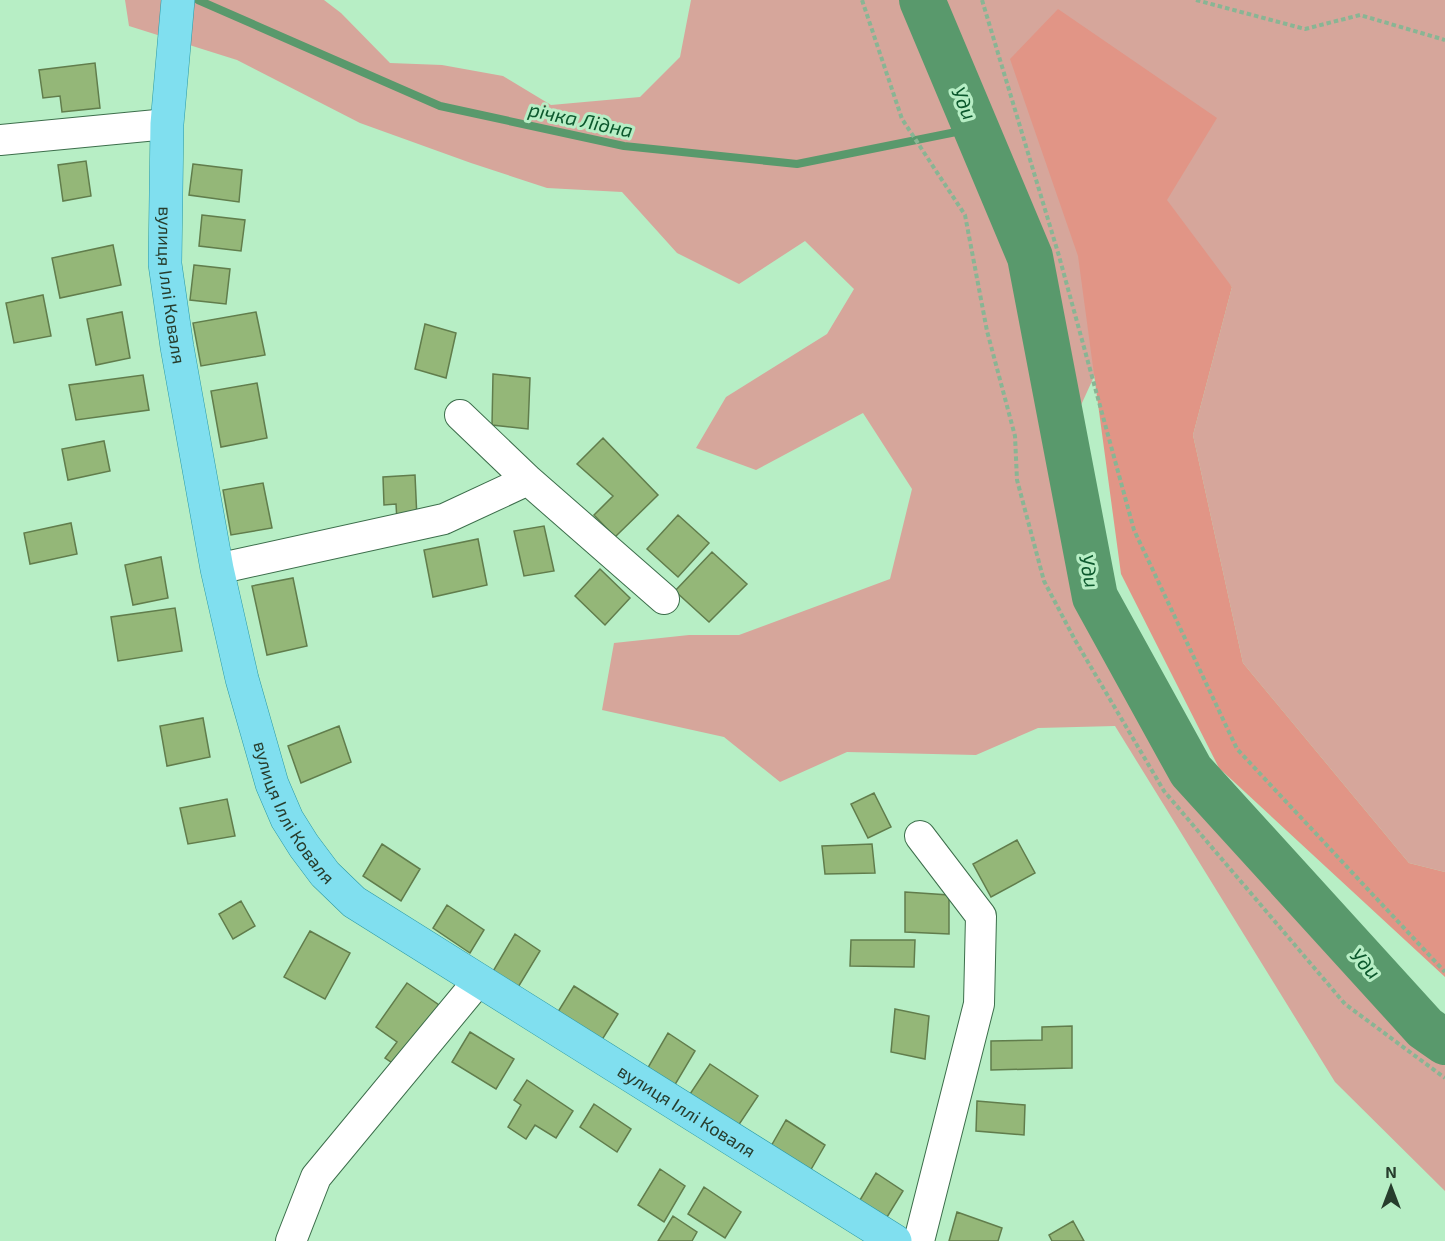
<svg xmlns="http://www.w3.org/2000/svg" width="1445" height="1241" viewBox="0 0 1445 1241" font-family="'Exo 2',sans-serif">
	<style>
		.green { fill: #d6a69b }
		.forest { fill: #e19586 }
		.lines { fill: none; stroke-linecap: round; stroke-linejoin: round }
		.stream { stroke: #59996c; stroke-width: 8 }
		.river { stroke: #59996c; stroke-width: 46 }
		.building { fill: #94b778; stroke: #617d4c; stroke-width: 1.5 }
		.minor-casing { stroke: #3c6e4b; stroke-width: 32 }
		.primary-casing { stroke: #2a99a5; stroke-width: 34 }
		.path { stroke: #89b594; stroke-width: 4; stroke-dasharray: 4.5 3; stroke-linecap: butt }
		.minor { stroke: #fff; stroke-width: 30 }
		.primary { stroke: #80dfef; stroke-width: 33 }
		.labels { text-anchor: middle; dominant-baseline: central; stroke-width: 6; stroke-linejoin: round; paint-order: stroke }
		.street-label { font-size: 18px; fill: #273d2d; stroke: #b7eec5 }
		.water-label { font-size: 20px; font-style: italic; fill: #0c582d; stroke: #b7eec5 }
	</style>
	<rect width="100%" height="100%" fill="#b7eec5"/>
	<path class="green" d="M125,0H324L341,13L390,63L442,65L503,76L551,105L640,97L680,57L691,0H911L1019,263L1073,595L1205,818L1383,1006L1445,1049V1191L1335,1082L1115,726L1038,728L976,755L847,752L780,782L724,737L602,710L614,643L689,635H739L890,579L912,489L863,413L756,470L696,448L726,397L827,334L854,289L805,241L739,284L677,253L622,192L547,188L471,163L360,123L237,60L129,26Z
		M934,0H1445V872L1409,863L1243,663L1193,435L1232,287L1167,217L1071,427L1035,246Z"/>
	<path class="forest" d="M1058,9L1217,118L1167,200L1232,287L1193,435L1243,663L1409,863L1445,872V977L1219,768L1121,574L1078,256L1010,59Z"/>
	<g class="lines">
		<path class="stream" d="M198,0L440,106L624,146L797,164L976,128"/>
		<path class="river" d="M922,0L1030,257L1095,597L1191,771L1425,1028L1445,1042"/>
	</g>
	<path class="building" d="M95,63L100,108L62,112L60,96L43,98L39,70Z
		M86,161L91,196L63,201L58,165Z
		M193,164L242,170L239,202L189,195Z
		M202,215L245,220L241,251L199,246Z
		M113,245L121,285L60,298L52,258Z
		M194,265L230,269L226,304L190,300Z
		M43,295L51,336L14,343L6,303Z
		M122,312L130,358L96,365L87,319Z
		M256,312L265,355L201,366L193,323Z
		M425,324L456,333L446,378L415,369Z
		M493,374L530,378L528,429L492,425Z
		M143,375L149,410L76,420L69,385Z
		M257,383L267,438L221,447L211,391Z
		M603,438L658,495L615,537L594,515L613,496L577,464Z
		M104,441L110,471L68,480L62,449Z
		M415,475L417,519L397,521L396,504L384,505L383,477Z
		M263,483L272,528L231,535L223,490Z
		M678,515L709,543L678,577L647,549Z
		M71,523L77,554L30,564L24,533Z
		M544,526L554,571L524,576L514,531Z
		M478,539L487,585L433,597L424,550Z
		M712,552L747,584L709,622L675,591Z
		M161,557L168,598L133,605L125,565Z
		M600,569L630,598L605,625L575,596Z
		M293,578L307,646L267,655L252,586Z
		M175,608L182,651L118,661L111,617Z
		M203,718L210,757L167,766L160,726Z
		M339,726L351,762L301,783L288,746Z
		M874,793L891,827L868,838L851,804Z
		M227,799L235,836L188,844L180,808Z
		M1017,840L1035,873L991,897L973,864Z
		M382,844L420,869L401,901L363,876Z
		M872,844L875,873L825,874L822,846Z
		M905,892L949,895V934L905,932Z
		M241,901L255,926L233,939L219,914Z
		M447,905L484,930L470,953L433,928Z
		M310,931L350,953L325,999L284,977Z
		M515,934L540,951L517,989L492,973Z
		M851,940H915L914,967L850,966Z
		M407,983L442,1007L400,1068L385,1058L397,1042L376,1027Z
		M574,986L618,1014L600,1043L556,1015Z
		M895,1009L929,1016L925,1059L891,1052Z
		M1072,1026V1068L991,1070V1041L1042,1040V1027Z
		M470,1032L514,1059L496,1089L452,1062Z
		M668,1033L695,1051L673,1088L646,1071Z
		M710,1064L758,1096L738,1126L690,1094Z
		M527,1080L573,1111L556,1138L535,1125L526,1139L508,1127L521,1105L514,1100Z
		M977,1101L1025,1105L1024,1135L976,1131Z
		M594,1104L631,1129L617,1152L580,1127Z
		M786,1120L825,1145L809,1173L770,1148Z
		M660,1169L685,1186L664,1222L638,1205Z
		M876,1173L903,1191L884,1222L857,1205Z
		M704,1187L741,1212L725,1238L688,1214Z
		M957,1212L1002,1228L998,1241H949Z
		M673,1216L697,1232L692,1241H658Z
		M1073,1221L1084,1241H1052L1049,1235Z"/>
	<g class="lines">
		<g class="minor-casing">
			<path id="minor" d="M0,140L167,124
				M460,415L528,480
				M217,569L444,519L528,480L664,599
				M291,1241L316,1177L479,980
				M919,1241L979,1004L981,916L920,836"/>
		</g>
		<g class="primary-casing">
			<g id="primary">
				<path id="s1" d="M178,0L167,124L165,264L177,347L217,569L242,679L272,784L287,819L304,846L325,874L354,902L895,1241"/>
			</g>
		</g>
		<path class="path" d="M862,0L902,119L965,215L987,331L1015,436L1017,480L1044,581L1075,640L1164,791L1345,1004L1445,1078
			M982,0L1059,256L1134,530L1237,749L1445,972
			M1196,0L1305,29L1360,15L1445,40"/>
		<use href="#minor" class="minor"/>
		<use href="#primary" class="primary"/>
	</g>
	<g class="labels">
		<g class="street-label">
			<text stroke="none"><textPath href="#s1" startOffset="286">вулиця Іллі Коваля</textPath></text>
			<text stroke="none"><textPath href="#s1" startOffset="831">вулиця Іллі Коваля</textPath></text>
			<text stroke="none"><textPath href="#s1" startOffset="1334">вулиця Іллі Коваля</textPath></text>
		</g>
		<g class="water-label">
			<text transform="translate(965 103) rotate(67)">Уди</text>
			<text transform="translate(581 119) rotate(12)">річка Лідна</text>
			<text transform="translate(1090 571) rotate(79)">Уди</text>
			<text transform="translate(1366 963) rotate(48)">Уди</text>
		</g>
	</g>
	<g transform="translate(1391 1187)" stroke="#b7eec5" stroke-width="4.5" paint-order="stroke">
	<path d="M0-4.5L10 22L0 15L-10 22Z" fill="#273d2d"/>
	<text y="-9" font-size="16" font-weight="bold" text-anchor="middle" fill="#273d2d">N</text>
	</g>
</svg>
